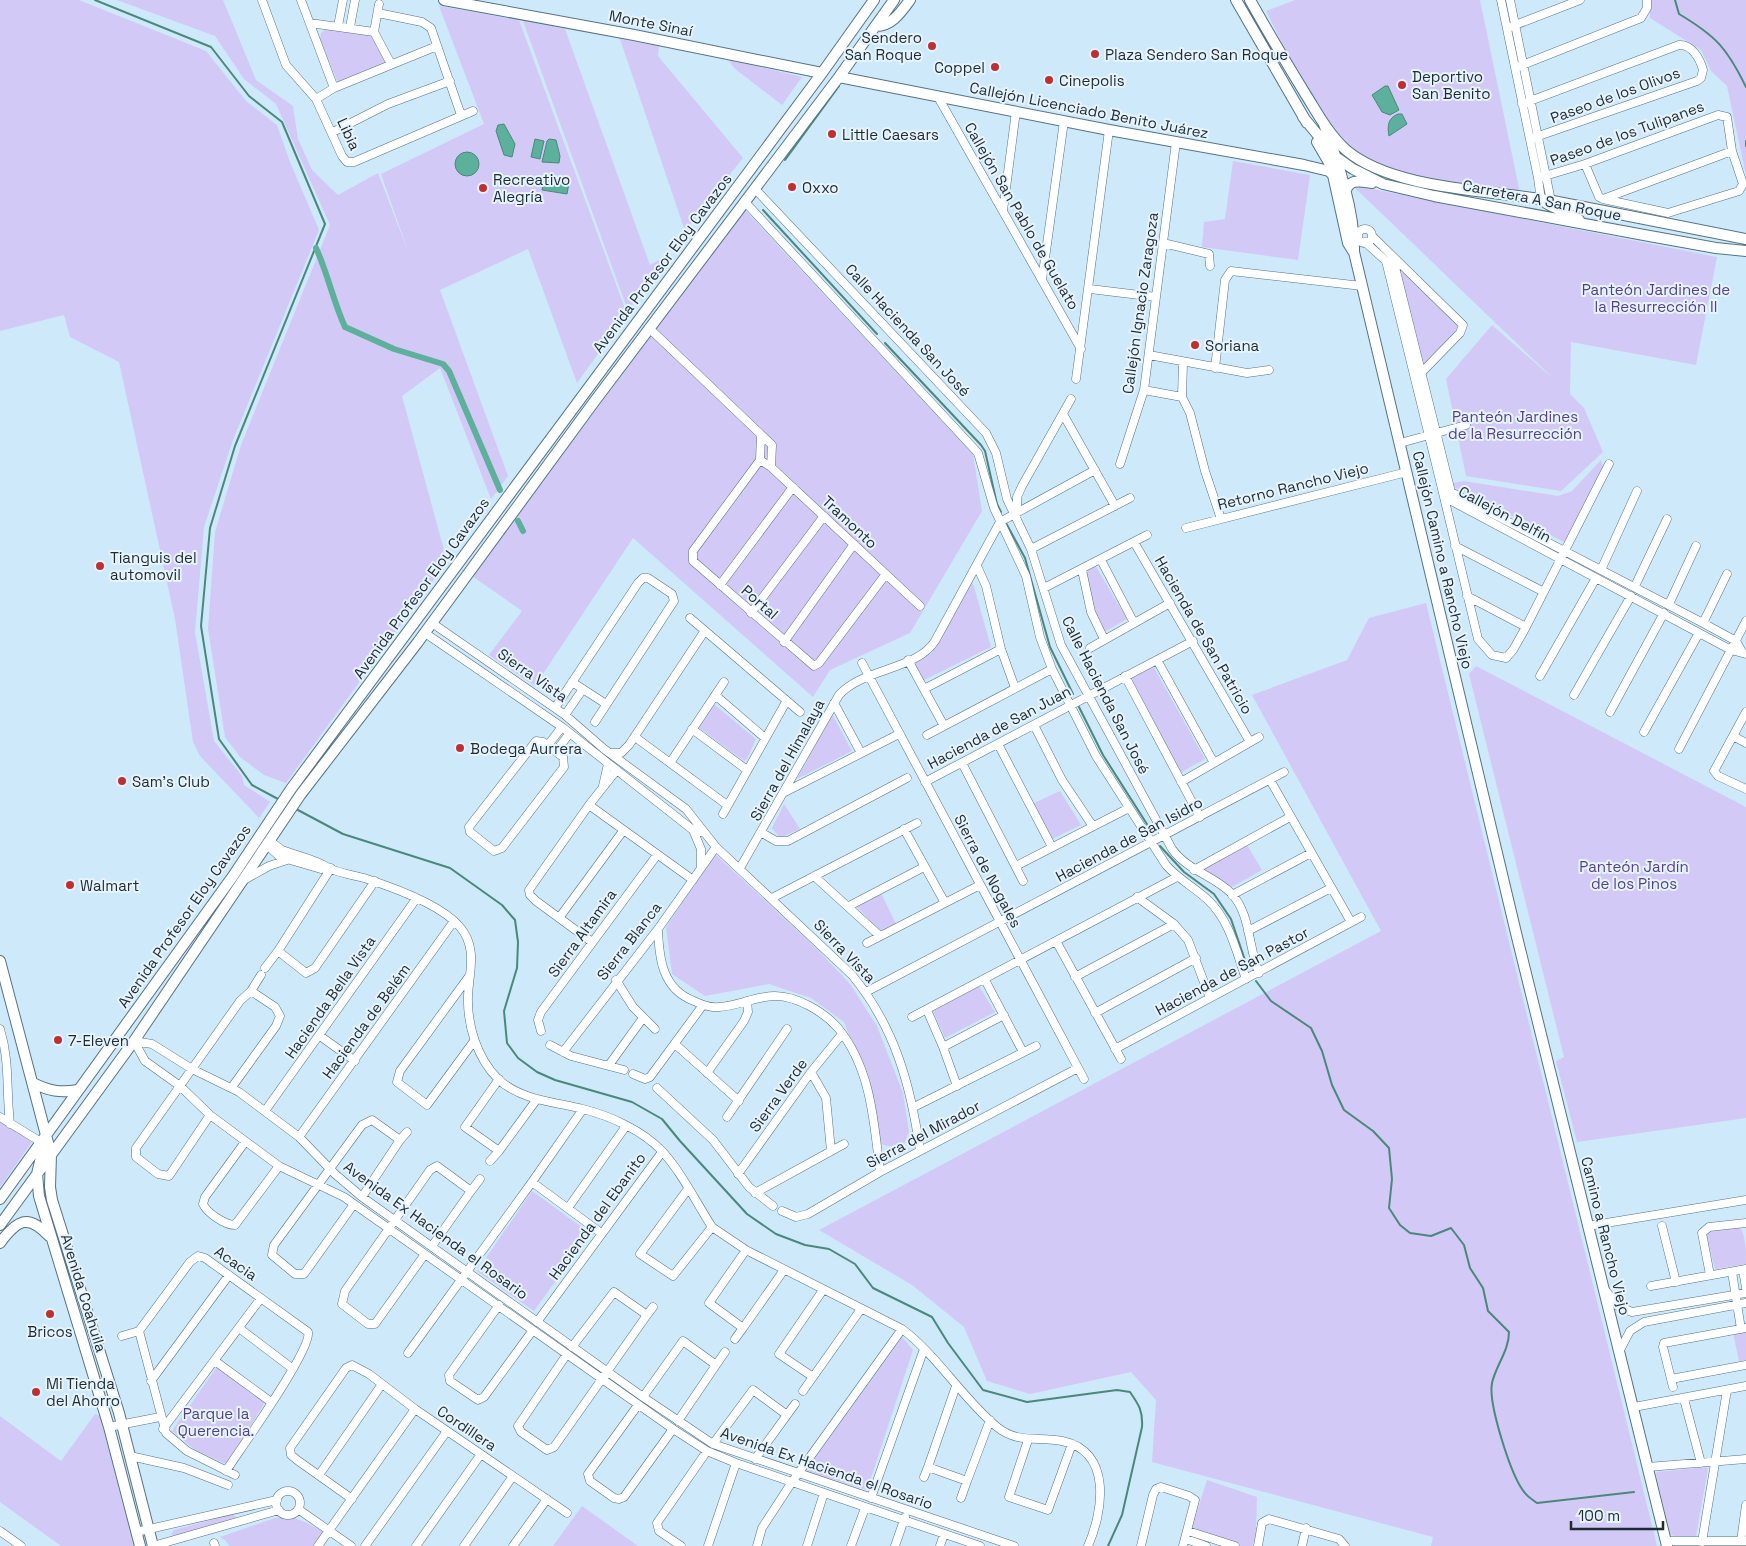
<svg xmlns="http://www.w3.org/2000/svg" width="1746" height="1546" viewBox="0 0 1746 1546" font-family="'Space Grotesk',sans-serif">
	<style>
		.green { fill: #d3c9f7 }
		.water { fill: #5db09c; stroke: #4a887c }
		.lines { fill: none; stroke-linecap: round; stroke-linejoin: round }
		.stream { stroke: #4a887c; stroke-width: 2 }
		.canal { stroke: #5db09c; stroke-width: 6 }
		.street-casing { stroke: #557386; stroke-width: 9 }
		.secondary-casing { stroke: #557386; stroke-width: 12 }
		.street { stroke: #fff; stroke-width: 8 }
		.secondary { stroke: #fff; stroke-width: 10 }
		.poi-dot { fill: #be2f34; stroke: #e7f4fd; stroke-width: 2 }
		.labels { text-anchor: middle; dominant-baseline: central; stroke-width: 4; stroke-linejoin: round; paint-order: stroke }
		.street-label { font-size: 15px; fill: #1e2b33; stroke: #e7f4fd }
		.poi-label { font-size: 15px; fill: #1e2b33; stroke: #e7f4fd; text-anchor: start }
		.park-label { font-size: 15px; fill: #553f87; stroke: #e7f4fd }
	</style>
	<rect width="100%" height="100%" fill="#cee9fa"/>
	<path class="green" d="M0,0H79L206,51L246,101L277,125L290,162L319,230L233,440L204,527L195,632L214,741L242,776L244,785L270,802L259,818L200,756L193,742L175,619L119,362L70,337L64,315L0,331Z
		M117,0H223L256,80L293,106L298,139L312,170L338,195L378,173L409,254L381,174L484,124L439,6L519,20L627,314L577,383L528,249L440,290L508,476L491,499L440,368L402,396L447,561L286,783L264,775L240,757L225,737L208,629L215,532L241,445L330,225L276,104L244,79L215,36Z
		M1295,0H1480L1520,193C1474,185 1404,181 1364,158C1326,137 1286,50 1266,11Z
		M1650,0H1746V175L1727,86L1711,71L1701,50L1650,18Z
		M523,21L565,29L650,265L659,260L661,265L628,311Z
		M327,28L373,36L387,60L385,63L338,83L320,39L321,33Z
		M620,39L659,46L658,56L743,158L685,231Z
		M728,59L802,77L782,105L734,68Z
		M1233,161L1310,175L1298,260L1202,247L1204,222L1225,219Z
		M1352,185L1717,257L1696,365L1571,342L1570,394L1584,408L1603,452L1561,491L1466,476L1446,379L1492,325L1555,380Z
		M745,210L973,454L982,511L910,633L830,670L813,697L633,538L535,686L489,655L522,611L472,576Z
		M1403,272L1457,322L1458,328L1425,363L1420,360L1401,273Z
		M1601,460L1604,470L1566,543L1448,484L1464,481L1558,496L1572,491Z
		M1095,565L1127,619L1104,632L1091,606L1085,571Z
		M972,580L991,647L924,680L913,662L931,654Z
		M1426,603L1657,1546H1431L1433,1537L1152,1462L1156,1400L1131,1372L1030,1394L987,1381L964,1327L912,1285L819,1230L1381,931L1252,695L1347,660L1369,618Z
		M1152,664L1205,759L1180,773L1129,676Z
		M1476,666L1746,807V1118L1577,1142L1556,1061L1564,1057L1469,674Z
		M712,705H715L756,739L747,759L744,761L698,727Z
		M832,714L852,751L797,779Z
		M1060,791L1081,825L1052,839L1034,803Z
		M784,804L800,829L780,838L772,828Z
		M1247,845L1262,870L1230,888L1202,869Z
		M715,854L816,948L850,984L877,1026L903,1093L909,1132L902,1149L880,1144L873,1097L844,1022L811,998L769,984L705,996L672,974L666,927Z
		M881,893L896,924L880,931L856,906Z
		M979,986L995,1012L945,1038L933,1011Z
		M0,1120L32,1142L0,1187Z
		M532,1191L590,1233L534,1311L477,1271Z
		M1740,1227C1746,1236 1746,1253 1746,1264L1715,1269L1706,1234L1708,1232Z
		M1746,1331V1360L1739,1361L1733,1333Z
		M902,1337L913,1350L867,1490L806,1471Z
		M216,1368H219L265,1402L229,1462L225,1464L195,1450L172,1431Z
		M95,1414L100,1416L134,1546H61L0,1502V1416L61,1461Z
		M1706,1467L1708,1469L1696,1536H1674L1670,1534L1656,1474L1657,1472Z
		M1207,1480L1257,1497L1256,1537L1252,1546H1241L1192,1527Z
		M582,1506L638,1546H553Z
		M233,1514L237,1518L175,1537L171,1534L174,1530Z
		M275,1518C297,1516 303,1521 322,1531L323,1535L316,1546H229L226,1541L220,1537Z"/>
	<path class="water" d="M1385,86H1388L1399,110L1390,115L1382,112L1372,95Z
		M1398,114H1402L1407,124L1389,136C1387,126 1388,118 1398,114Z
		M504,124L515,144L512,157L504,155L496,131L498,125Z
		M535,139L544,141L540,159L531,157Z
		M549,139L556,140L560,156L559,163L542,162L547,141Z
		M455 164a12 12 0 1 1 24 0a12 12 0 1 1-24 0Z
		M544,179L569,183L567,194L542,190Z"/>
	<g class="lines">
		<path class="stream" d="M95,0L211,47L249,96L282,122L325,224L235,446L210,528L201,626L219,739L252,785L278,799
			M1675,0L1679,14C1716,36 1727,48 1746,87
			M1746,141V146
			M785,160L839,86
			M763,210L877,334
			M885,343L981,445L985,451L997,504L1001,512
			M1006,523L1025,558L1050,647L1073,694
			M1079,707L1103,755L1152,832
			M296,809L343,834L450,868L502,905L515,920L518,942L517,968L504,1011L507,1043L518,1058L537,1072L555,1080L632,1102L662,1119L680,1141L747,1214L776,1234L805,1245L829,1249L855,1264L873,1288L932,1317L948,1343L983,1390L1027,1402L1117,1390L1130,1392C1139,1405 1143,1411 1142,1427L1122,1515L1108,1546
			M1160,846L1184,872L1214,894L1231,919L1248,969
			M1256,981L1271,1001L1311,1028L1322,1051L1332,1085L1344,1110L1373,1131L1389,1148L1392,1179L1389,1208L1400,1225L1410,1233L1431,1236L1451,1228L1464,1245L1470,1268L1483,1288L1488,1311L1509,1332C1509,1351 1496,1365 1492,1383C1488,1403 1511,1477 1525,1493C1528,1497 1533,1500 1537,1503L1634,1492"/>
		<path class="canal" d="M316,248C328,274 333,301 345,327L394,349L443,364L449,371L500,490
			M518,521L523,531"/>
		<g class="street-casing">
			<path id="street" d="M262,0L286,65L316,99L342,156L347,162H354L473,111
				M301,0L334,88
				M1501,0L1538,178L1541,200
				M1510,0L1551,201
				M378,13L422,22L431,28L461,115
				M310,23L374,32
				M338,26L343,0
				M350,27L355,0
				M1510,27L1580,0
				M374,32L391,64
				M374,32L379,4
				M1520,66L1641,18L1647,8V0
				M938,97L1081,349
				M316,99L334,88L437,46
				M1522,104L1679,45C1692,44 1700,59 1703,70L1701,78L1697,81L1530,139
				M333,132L388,104L450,81
				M1585,164L1599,197L1603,199L1732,151
				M1538,178L1585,164L1718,115L1727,117L1732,151L1743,184L1739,191L1668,213L1603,199
				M755,189L986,433L996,453L1007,499L1031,549L1061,645L1172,849C1188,871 1213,875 1231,893C1251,914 1248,947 1259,973
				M745,202L978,453L994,508L1026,576L1040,637L1052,669L1096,756L1166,865C1178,879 1194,887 1208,900C1230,921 1236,951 1246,979
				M1003,211L1016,111
				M1358 236a7 7 0 1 1 14 0a7 7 0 1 1-14 0Z
				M1372,236L1463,325L1460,333L1421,373
				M1365,242L1386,261
				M1163,243L1209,254L1210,266
				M1393,259L1451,492L1703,623L1736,641L1742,652
				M1386,261L1444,497L1731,650L1746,654
				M1042,280L1064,121
				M1090,289L1156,297
				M649,328L772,445L771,467
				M1149,355L1247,373L1269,370
				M1183,363L1182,397L1190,413L1205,471L1221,519
				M1215,368L1225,280L1231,271L1362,286
				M1076,379L1109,130
				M1144,390L1182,397
				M1063,414L1115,506
				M1400,443L1466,425
				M760,460L693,551V561L814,666L819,663L886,574
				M760,460L771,467L920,606
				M760,460L761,436
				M1120,464L1144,390L1176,142
				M1445,496L1444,497L1478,639L1492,655L1506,658L1513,650L1526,627L1609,464
				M1017,511V497L1022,486L1071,399
				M1186,528L1407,472
				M1134,542L1250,742
				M1455,546L1544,592
				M1031,549L1130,498
				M1101,560L1134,623
				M977,566L986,586L1001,649L1015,688
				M1082,570L1091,612L1104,639
				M1601,570L1637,491
				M720,585L793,487
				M1635,586L1667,519
				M1044,588L1147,535
				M1467,596L1526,627
				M1669,604L1696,546
				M751,613L824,516
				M690,618L800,712
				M432,623L565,715L604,749L686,809L716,847L852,975C895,1027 911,1086 920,1151
				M1703,623L1727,574
				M425,633L562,727L693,830L704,833
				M784,642L854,544
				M1090,648L1170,603
				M908,660L944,726
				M1157,660L1214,763
				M862,663L1084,1079
				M1125,676L1200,817
				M1540,676L1596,578
				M572,682L606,704
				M924,689L1001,649
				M715,695L765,738
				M1574,695L1631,596
				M834,703L861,753
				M555,708L638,583L643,578H648L672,594L674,601L595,722
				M1610,712L1664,613
				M1746,712L1714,771L1718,776L1746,789
				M565,715L583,689
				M1034,725L1062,780L1092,825
				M692,729L747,770
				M1644,732L1699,633
				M927,735L1052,669
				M1733,736L1746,743
				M635,737L727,805
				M536,741L543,742L563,757L564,767L502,848L494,851L470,832L469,827Z
				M998,744L1052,847
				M548,745L562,727
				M1679,749L1746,621
				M556,751L570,733
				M611,753H621L629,745L704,632
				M670,763L724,682
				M962,763L1023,881
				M1270,780L1351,922
				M925,782L1193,641
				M1181,782L1259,737
				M603,786L608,764
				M785,792L899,734
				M589,805L693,880
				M723,814L786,702
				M904,829L945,903
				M693,830L701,849V867
				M762,833L776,841H788L907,778
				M270,841L282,850C298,856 314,859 327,867C337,873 353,875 364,878C392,887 441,904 460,927C478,948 469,972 468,996C467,1025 477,1058 498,1079C520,1100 555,1102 583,1109C610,1116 642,1130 662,1151C682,1173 696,1202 712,1227L746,1250L902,1329C938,1356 962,1398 997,1427C1018,1444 1038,1436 1062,1441C1113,1451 1103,1512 1088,1546
				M267,845L280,857L321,869L327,867
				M1016,866L1129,808
				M331,868L278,951L306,973L315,968L375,881
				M740,868L839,695C863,668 917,670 935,641L1000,522L1095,470
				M1194,870L1290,817
				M814,876L880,936
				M244,880L269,866L287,860
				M1232,895L1311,853
				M1137,897L1174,924L1188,940L1210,998
				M772,898L917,823
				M849,906L924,867
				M559,918L623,831
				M658,929C659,958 662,989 694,1001C702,1005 710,1008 719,1007C738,1006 756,996 775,996C797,996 824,1012 838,1028C871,1068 874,1122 880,1172
				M1248,931L1331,888
				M1056,941L1121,1059
				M592,942L536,901L530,895L529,890L589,805L616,771
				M867,943L980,885
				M265,968L278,951
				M470,975L400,1071L397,1082L427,1105L474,1041
				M1075,977L1174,924
				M616,980L633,1007L655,1029
				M985,980L1023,1052
				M251,991L261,975
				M866,992L1284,772
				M927,1010L943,1047L957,1086
				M1095,1013L1196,958
				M912,1017L1177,877
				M0,1029C10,1062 6,1089 10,1124
				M541,1031L538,1020L541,1012L657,855
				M320,1036L355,1061
				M550,1045L571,1056L624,1070
				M676,1045L739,1101
				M943,1047L1004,1015
				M1115,1049L1361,917
				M563,1052L658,929L716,847
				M609,1065L643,1018
				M811,1072L826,1098L831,1151
				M707,1073L744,1021L748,1012L747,1001
				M633,1074L645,1079L650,1077L703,1005
				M499,1079L465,1127L499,1151L537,1099
				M657,1088L713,1140L749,1187L773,1206
				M914,1107L1036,1046
				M265,1111L416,899
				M210,1115L169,1176L158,1174L136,1157V1148L240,1001L251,991L275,1007L280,1016L276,1026L232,1087
				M0,1117L41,1142
				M727,1117L787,1029
				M299,1137L454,921
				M400,1140L407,1132
				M245,1142L205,1197L203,1204C207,1213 225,1225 235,1225L279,1166
				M490,1161L499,1151
				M738,1174L811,1072L842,1034
				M532,1182L601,1233
				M688,1189L640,1254L673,1276L712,1227
				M471,1191L480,1179
				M755,1193L844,1144
				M354,1204L304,1274H295L272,1255L274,1245L362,1125L372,1120L400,1140L362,1197
				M568,1208L626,1126
				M782,1211L796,1217L808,1214L880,1172L1078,1068
				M1588,1226L1746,1200
				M1662,1226L1676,1282
				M746,1250L709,1303L743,1328L784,1270
				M425,1254L375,1324H368L342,1304L345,1291L430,1170L437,1166L471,1191L432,1246
				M1743,1270L1746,1288
				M1732,1272L1741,1329
				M1710,1275L1702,1233L1709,1227L1746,1223
				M1651,1286L1746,1269
				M823,1290L779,1354L813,1377L861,1309
				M1606,1291L1618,1306L1632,1312L1746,1293
				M499,1305L449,1375L450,1381L478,1400L484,1397L533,1330
				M647,1315L653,1307
				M537,1322L662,1152
				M239,1328L293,1369
				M139,1331L190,1262L198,1256L205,1258L308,1332C313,1348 239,1451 226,1471
				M139,1331L166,1433L187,1451L235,1475
				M122,1336L139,1331
				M735,1339L743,1328
				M1619,1352L1630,1331L1644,1322L1746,1303
				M408,1353L532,1182L583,1109
				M567,1354L518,1426L521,1432L547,1450L554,1447L647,1315L614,1292L572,1347
				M215,1361L271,1402
				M716,1365L725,1352
				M1671,1379L1746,1365
				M151,1381L229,1275
				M956,1386L928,1467L967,1481L990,1420
				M1673,1387L1663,1347L1664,1343L1746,1328
				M803,1391L813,1377
				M643,1397L683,1341L716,1365L678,1421
				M1684,1399L1701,1463
				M638,1405L588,1474L590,1481L614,1498L619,1499L624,1497L673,1429
				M1634,1407L1746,1386
				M787,1415L795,1404
				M109,1427L160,1417
				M163,1429L261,1298
				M1028,1440L1009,1497L1048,1510L1072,1444
				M713,1444L753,1390L787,1415L755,1459
				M130,1456L184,1468L228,1485
				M1648,1467L1746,1459
				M319,1475L382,1384
				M924,1477L928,1467
				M276 1503a12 12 0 1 1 24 0a12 12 0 1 1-24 0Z
				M871,1498L924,1349
				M961,1498L967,1481
				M352,1499L297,1460L291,1455L290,1448L346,1368L352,1365L369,1374L415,1409L567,1513
				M298,1509L351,1546
				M0,1531L21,1546
				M1188,1531L1235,1546
				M136,1532L277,1500
				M1186,1539L1206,1546
				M1666,1541H1746
				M1741,1541L1746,1505
				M1702,1542L1727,1390
				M214,1543L215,1546
				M153,1546L279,1510
				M318,1546L415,1409
				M365,1546L447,1431
				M416,1546L481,1454
				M464,1546L513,1476
				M513,1546L547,1499
				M681,1546L659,1531L657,1523L707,1451
				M708,1546L736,1463
				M757,1546L762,1528L792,1482L902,1329
				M807,1546L824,1493
				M851,1546L865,1508
				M895,1546L905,1517
				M940,1546L944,1534
				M980,1546L736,1463L707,1451L673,1429L344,1197L279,1166L210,1115L180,1086L145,1061L134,1041L152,1044L192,1069L239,1092L299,1137L335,1174L362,1197L643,1397L713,1444L1014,1546
				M1141,1546L1153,1495L1156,1489L1161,1487L1189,1496L1195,1500L1183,1546
				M1258,1546L1262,1523L1269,1519L1339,1539L1345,1546
				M1302,1546L1306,1528"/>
		</g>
		<g class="secondary-casing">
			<path id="secondary" d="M444,0L634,35L822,73
				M1236,0L1307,123
				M1250,0C1268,32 1287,64 1306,95C1318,114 1329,135 1346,150C1393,190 1492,190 1553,201C1617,213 1682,227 1746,239
				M876,26C892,26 901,12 910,0
				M839,77L1109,130L1304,165L1329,171L1333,175
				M1303,117L1336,157L1353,169L1383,184L1434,196L1644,235L1716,248L1746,251
				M1324,124C1338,162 1355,212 1354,252L1516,933L1667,1546
				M1317,142L1331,166L1348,243L1353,251
				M1345,194C1348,178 1359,181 1372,183
				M1546,203C1557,210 1569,212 1579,220
				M0,961L51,1154L50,1187L52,1200L119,1413L153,1546
				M33,1083C49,1091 60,1093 78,1090
				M45,1141L37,1174L39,1196L109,1427L140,1546
				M0,1199L233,876L291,789L822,73L874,0
				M0,1225L134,1041L301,794L418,642L594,402L839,77L894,0
				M0,1243C17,1220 28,1213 49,1236"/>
		</g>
		<use href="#street" class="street"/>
		<use href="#secondary" class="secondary"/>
	</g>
	<g class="poi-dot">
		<circle cx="932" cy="46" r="5"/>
		<circle cx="1095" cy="54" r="5"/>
		<circle cx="995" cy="67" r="5"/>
		<circle cx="1049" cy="80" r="5"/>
		<circle cx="1402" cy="85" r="5"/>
		<circle cx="832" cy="134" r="5"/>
		<circle cx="792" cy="187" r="5"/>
		<circle cx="483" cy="188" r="5"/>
		<circle cx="1195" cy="345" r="5"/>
		<circle cx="100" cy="566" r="5"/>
		<circle cx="460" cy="748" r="5"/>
		<circle cx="122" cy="781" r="5"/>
		<circle cx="70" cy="885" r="5"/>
		<circle cx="58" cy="1040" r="5"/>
		<circle cx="50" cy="1314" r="5"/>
		<circle cx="36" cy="1392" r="5"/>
	</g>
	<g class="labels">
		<g class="street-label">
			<text transform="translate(651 23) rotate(11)">Monte Sinaí</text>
			<text transform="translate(1615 95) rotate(-20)">Paseo de los Olivos</text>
			<text transform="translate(1089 110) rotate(11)">Callejón Licenciado Benito Juárez</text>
			<text transform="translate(1627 133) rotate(-20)">Paseo de los Tulipanes</text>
			<text transform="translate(349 134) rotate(65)">Libia</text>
			<text transform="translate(1542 200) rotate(11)">Carretera A San Roque</text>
			<text transform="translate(1022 216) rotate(60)">Callejón San Pablo de Guelato</text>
			<text transform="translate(662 263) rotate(-53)">Avenida Profesor Eloy Cavazos</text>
			<text transform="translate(1140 303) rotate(-82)">Callejón Ignacio Zaragoza</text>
			<text transform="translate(908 330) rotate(47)">Calle Hacienda San José</text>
			<text transform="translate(1293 486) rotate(-14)">Retorno Rancho Viejo</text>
			<text transform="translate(1505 514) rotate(28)">Callejón Delfín</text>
			<text transform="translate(850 522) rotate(43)">Tramonto</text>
			<text transform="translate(1443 560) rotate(77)">Callejón Camino a Rancho Viejo</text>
			<text transform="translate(421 588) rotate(-54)">Avenida Profesor Eloy Cavazos</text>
			<text transform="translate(760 602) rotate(41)">Portal</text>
			<text transform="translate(1204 635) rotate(60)">Hacienda de San Patricio</text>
			<text transform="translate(533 675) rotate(35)">Sierra Vista</text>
			<text transform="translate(1106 695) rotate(63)">Calle Hacienda San José</text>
			<text transform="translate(999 727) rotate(-28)">Hacienda de San Juan</text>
			<text transform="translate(787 760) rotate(-61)">Sierra del Himalaya</text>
			<text transform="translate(1129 839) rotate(-28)">Hacienda de San Isidro</text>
			<text transform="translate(988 871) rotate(62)">Sierra de Nogales</text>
			<text transform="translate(184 916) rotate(-55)">Avenida Profesor Eloy Cavazos</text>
			<text transform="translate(582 933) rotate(-54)">Sierra Altamira</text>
			<text transform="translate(629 941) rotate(-52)">Sierra Blanca</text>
			<text transform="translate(845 951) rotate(46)">Sierra Vista</text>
			<text transform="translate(1232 971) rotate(-28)">Hacienda de San Pastor</text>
			<text transform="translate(330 997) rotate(-55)">Hacienda Bella Vista</text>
			<text transform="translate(366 1021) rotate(-54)">Hacienda de Belém</text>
			<text transform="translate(778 1095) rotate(-54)">Sierra Verde</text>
			<text transform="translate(923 1134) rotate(-28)">Sierra del Mirador</text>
			<text transform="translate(597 1216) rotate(-54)">Hacienda del Ebanito</text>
			<text transform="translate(436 1230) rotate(36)">Avenida Ex Hacienda el Rosario</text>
			<text transform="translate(1606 1236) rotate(76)">Camino a Rancho Viejo</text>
			<text transform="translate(236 1263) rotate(35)">Acacia</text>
			<text transform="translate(84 1293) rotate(73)">Avenida Coahuila</text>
			<text transform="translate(467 1428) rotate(34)">Cordillera</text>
			<text transform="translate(827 1468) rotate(19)">Avenida Ex Hacienda el Rosario</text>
		</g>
		<g class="poi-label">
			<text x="922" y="37" text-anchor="end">Sendero<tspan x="922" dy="17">San Roque</tspan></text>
			<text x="1105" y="54">Plaza Sendero San Roque</text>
			<text x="985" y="67" text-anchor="end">Coppel</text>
			<text x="1412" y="76">Deportivo<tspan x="1412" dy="17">San Benito</tspan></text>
			<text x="1059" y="80">Cinepolis</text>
			<text x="842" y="134">Little Caesars</text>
			<text x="493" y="179">Recreativo<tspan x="493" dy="17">Alegría</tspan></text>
			<text x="802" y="187">Oxxo</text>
			<text x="1205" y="345">Soriana</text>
			<text x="110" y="557">Tianguis del<tspan x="110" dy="17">automovil</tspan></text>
			<text x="470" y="748">Bodega Aurrera</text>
			<text x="132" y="781">Sam's Club</text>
			<text x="80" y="885">Walmart</text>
			<text x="68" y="1040">7-Eleven</text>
			<text x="50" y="1331" text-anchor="middle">Bricos</text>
			<text x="46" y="1383">Mi Tienda<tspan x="46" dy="17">del Ahorro</tspan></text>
		</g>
		<g class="park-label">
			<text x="1656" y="289">Panteón Jardines de<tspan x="1656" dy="17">la Resurrección II</tspan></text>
			<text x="1515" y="416">Panteón Jardines<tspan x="1515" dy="17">de la Resurrección</tspan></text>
			<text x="1634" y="866">Panteón Jardín<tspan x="1634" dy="17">de los Pinos</tspan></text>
			<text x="216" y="1413">Parque la<tspan x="216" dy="17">Querencia.</tspan></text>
		</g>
	</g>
	<path d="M1571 1521v8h92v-8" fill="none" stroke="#1e2b33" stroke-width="2.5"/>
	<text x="1578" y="1521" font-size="15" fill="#1e2b33" stroke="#e7f4fd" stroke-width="4" paint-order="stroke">100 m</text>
</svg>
